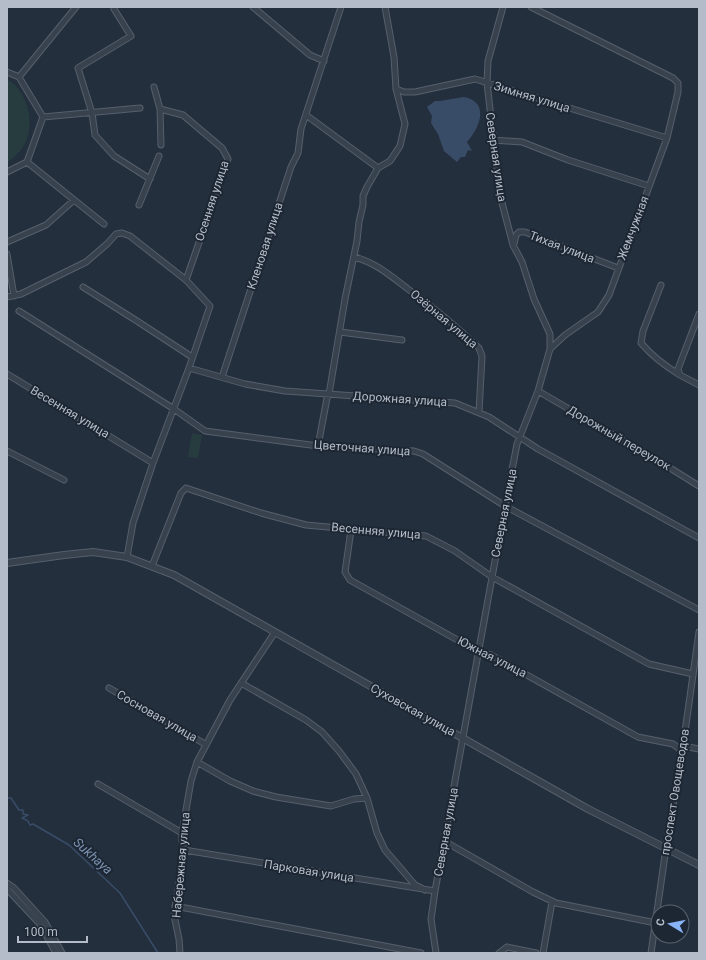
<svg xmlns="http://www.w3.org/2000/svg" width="706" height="960" viewBox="0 0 706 960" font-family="Roboto,sans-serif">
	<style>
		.green { fill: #263c3f }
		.water { fill: #394c67 }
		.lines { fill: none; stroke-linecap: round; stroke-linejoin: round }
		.stream { stroke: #394c67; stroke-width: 1.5 }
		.minor-casing { stroke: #565f6c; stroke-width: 7 }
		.tertiary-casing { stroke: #565f6c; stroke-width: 8 }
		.minor { stroke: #38414e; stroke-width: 5 }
		.tertiary { stroke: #38414e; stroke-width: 6 }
		.labels { text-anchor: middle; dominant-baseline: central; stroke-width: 4; stroke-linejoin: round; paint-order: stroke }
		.street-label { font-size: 12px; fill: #b4bcc9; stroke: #1d2633 }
		.water-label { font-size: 13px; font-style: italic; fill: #7c92b1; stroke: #1d2633 }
	</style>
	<rect width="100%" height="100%" fill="#242f3e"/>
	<path class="green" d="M7,79C30,93 37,129 21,150C17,155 11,159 7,163Z
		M192,433L202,435L198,458L188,457Z"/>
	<path class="water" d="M464,97C490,102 480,128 467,142L472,151L468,150L465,157H461L457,162L444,151L438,134L431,123L432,116L427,107L435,101H440Z"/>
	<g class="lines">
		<path class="stream" d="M7,798H11L19,810H23V814L28,815L22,818L28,821L30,825L33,824L69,845L120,893L158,953"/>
		<g class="minor-casing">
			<path id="minor" d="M253,7L310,55L324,61
				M531,7L673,78L678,83V92L667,138L609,295L598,312L565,335L550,349
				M114,9L131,36L78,68L92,113L95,135L114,156L150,179
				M7,72L19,77L43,117L27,162L7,172
				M19,77L76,7
				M154,87L160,109L161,145
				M396,89L404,92H415L475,79L667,138
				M160,109L183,115L222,148L228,159L186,280
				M306,115L378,168L390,161L400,146L405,124L396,89L394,57L385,7
				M43,117L140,108
				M493,140L522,142L568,160L649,186
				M27,162L104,224
				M139,205L159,156
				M7,242L46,225L74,200
				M514,244L516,235L519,232H525L618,268
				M7,254L14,296
				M354,257C375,262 391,276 408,289C433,307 457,327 479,348L482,356L479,412
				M661,285L643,331L641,343C652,356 665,366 680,375
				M83,287L137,321L192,357
				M7,297L21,294L86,262L107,244L116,234L122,233L130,236L186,280L210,306L189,368L153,463L133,523L127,557
				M19,311L174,409L205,431L318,446L414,451L423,454L505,506L699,610
				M699,314L678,369L680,375L699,385
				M340,332L402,340
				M189,368L245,384L285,391L455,403L489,417L538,449L699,538
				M7,374L153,463
				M222,377L291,167L298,153L301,129L341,7
				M538,391L662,463L699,486
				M318,446L327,398L329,394L345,299L357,241L359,222L363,205V196L367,187L378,168
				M7,451L64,480
				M351,530L345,572L350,580L479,652L491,655L638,737L673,744L682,751
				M152,566L181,493L186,488L261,513L306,525L426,536L455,551L492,577L649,664L693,674
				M241,683L306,720L322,732L339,751L356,774L367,798
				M109,688L205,744
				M683,746L699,749
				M197,762L230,781L253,791L276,797L331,806L354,799L367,798L377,833L385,850L415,885L425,890
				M98,784L182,833
				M444,841L533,892L556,903L656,923
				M184,850L435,891
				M7,883L14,888L45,922L62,953
				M7,889L40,924L56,953
				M175,906L421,953
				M180,953L179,939L174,915L184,850L182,842V833L191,781L197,762L230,700L275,632
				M436,953L431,919L435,891L505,506L517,444L538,391L550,349V334L534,299L522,262L513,245L500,195L487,83L488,61L503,7
				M499,953L507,947L536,953
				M543,953L552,902
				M651,953L666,848L683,746L699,632"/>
		</g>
		<g class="tertiary-casing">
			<path id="tertiary" d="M7,563L64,555L93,552L127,557L174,575L588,809L699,865"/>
		</g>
		<use href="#minor" class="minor"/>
		<use href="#tertiary" class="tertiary"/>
	</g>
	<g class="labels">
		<g class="street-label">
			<text transform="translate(532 97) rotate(17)">Зимняя улица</text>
			<text transform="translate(496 157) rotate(82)">Северная улица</text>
			<text transform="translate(212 201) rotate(-72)">Осенняя улица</text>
			<text transform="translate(633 228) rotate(-69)">Жемчужная</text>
			<text transform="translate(265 246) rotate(-72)">Кленовая улица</text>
			<text transform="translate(562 247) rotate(21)">Тихая улица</text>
			<text transform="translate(444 319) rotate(40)">Озёрная улица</text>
			<text transform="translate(400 399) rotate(4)">Дорожная улица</text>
			<text transform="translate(70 412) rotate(31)">Весенняя улица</text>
			<text transform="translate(619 438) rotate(30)">Дорожный переулок</text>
			<text transform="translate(362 448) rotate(4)">Цветочная улица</text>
			<text transform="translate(504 513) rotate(-79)">Северная улица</text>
			<text transform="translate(376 531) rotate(5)">Весенняя улица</text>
			<text transform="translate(492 657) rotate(27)">Южная улица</text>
			<text transform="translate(413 710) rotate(29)">Суховская улица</text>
			<text transform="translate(157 716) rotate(30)">Сосновая улица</text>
			<text transform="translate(675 792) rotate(-81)">проспект Овощеводов</text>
			<text transform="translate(446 832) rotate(-80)">Северная улица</text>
			<text transform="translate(181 865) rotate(-85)">Набережная улица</text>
			<text transform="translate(309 871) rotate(9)">Парковая улица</text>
		</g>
		<g class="water-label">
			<text transform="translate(93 856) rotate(42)">Sukhaya</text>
		</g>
	</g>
	<rect width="706" height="960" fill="none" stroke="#b4bcc9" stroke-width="16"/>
	<g transform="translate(670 924) rotate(280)"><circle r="19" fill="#1d2633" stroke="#59626f"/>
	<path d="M0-3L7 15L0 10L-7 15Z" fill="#8ab4f8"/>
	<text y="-6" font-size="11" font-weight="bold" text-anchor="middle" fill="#b4bcc9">С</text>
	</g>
	<path d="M18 936v6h69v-6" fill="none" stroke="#b4bcc9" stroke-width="2"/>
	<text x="24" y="936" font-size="12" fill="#b4bcc9" stroke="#1d2633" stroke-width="3" paint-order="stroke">100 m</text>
</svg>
